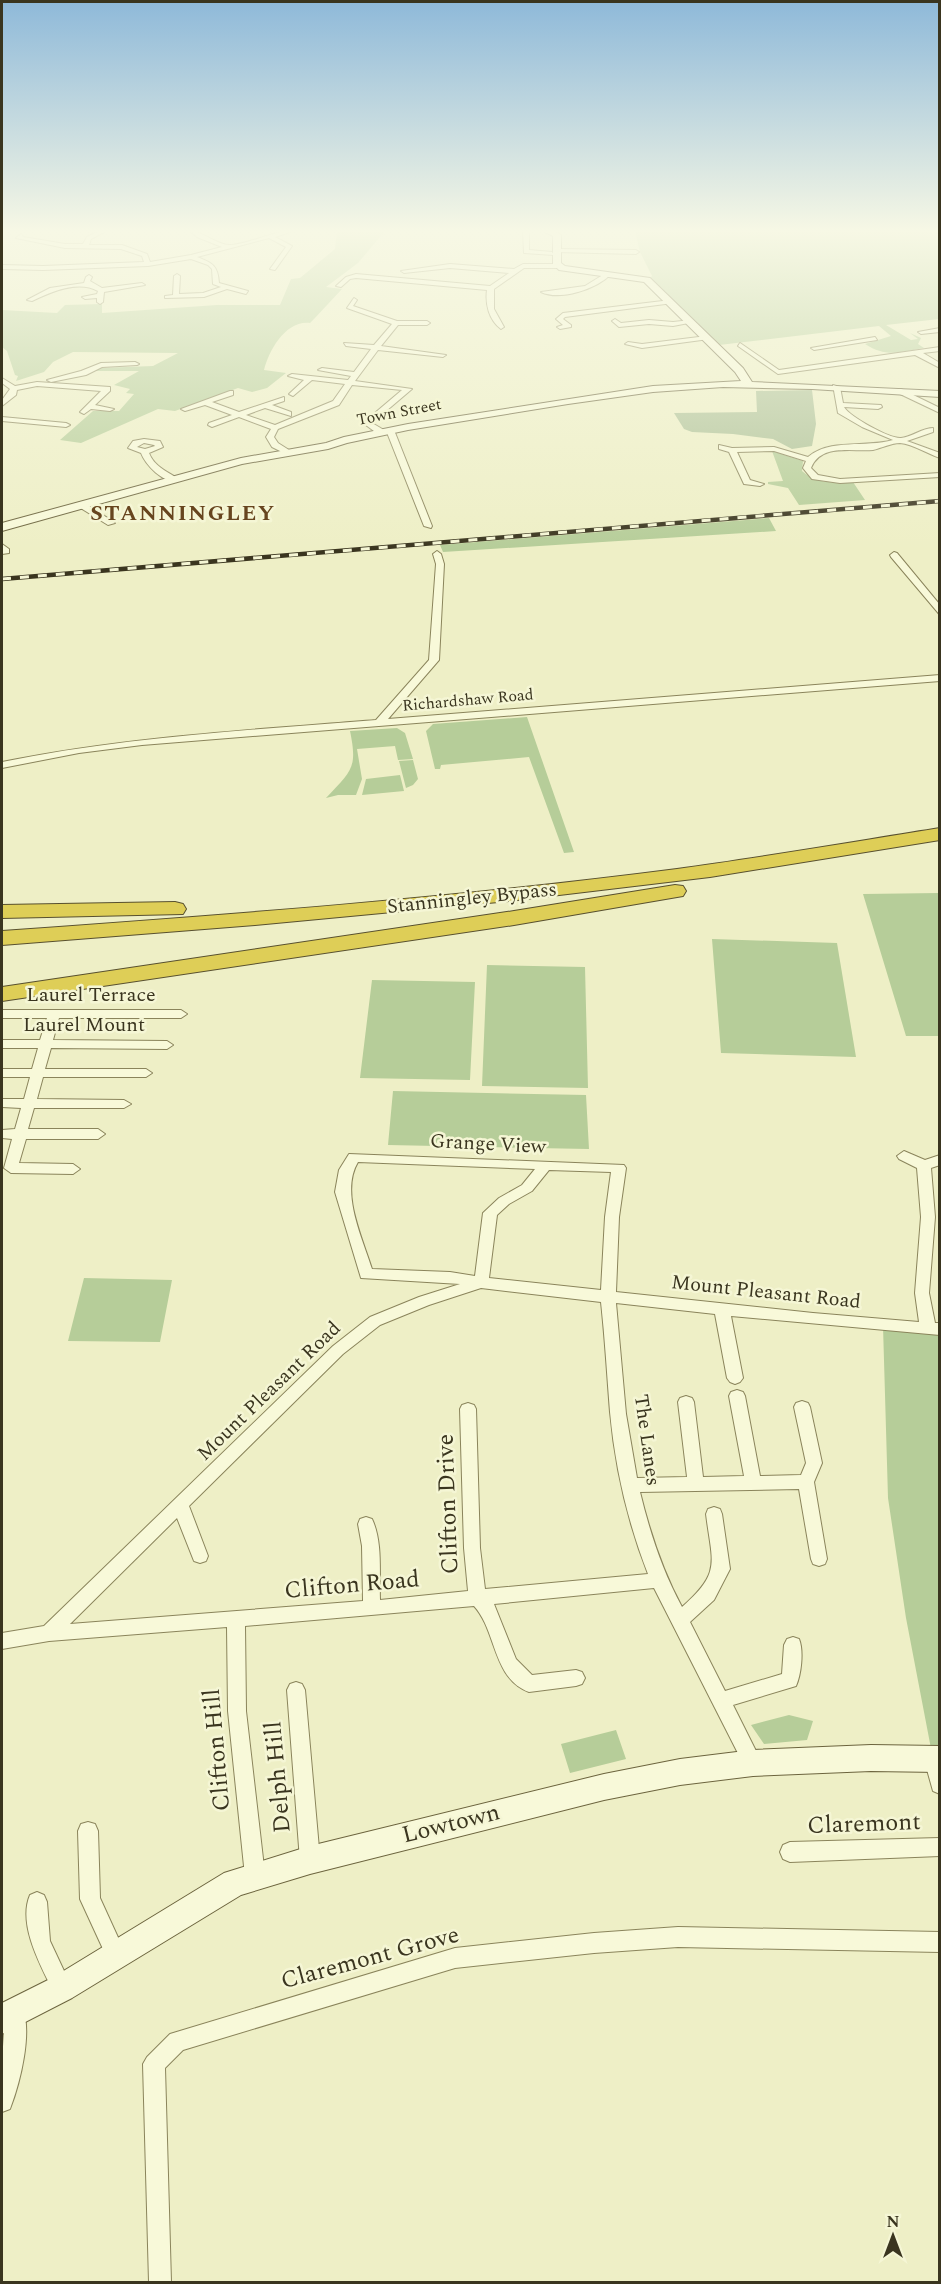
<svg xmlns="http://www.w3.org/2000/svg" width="941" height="2284" viewBox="0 0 941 2284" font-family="Spectral,serif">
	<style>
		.green { fill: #b6cd99 }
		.cemetery { fill: #afc298 }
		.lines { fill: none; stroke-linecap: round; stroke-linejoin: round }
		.street-casing { stroke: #8a845b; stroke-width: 2 }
		.secondary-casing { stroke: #6c643e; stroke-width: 2 }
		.highway-casing { stroke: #58502f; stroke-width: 2 }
		.street { fill: #f8f9d9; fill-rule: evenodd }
		.secondary { fill: #f8f9d9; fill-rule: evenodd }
		.highway { fill: #dece57; fill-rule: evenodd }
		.rail-casing { stroke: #3a351f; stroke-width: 4.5 }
		.rail { stroke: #f5f6d5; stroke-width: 3; stroke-dasharray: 9; stroke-linecap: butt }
		.labels { text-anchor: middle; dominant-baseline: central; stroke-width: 5; stroke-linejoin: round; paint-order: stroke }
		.far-street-label { font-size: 16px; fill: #3a351f; stroke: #f5f6d5 }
		.street-label { font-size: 20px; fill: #3a351f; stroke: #f5f6d5 }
		.far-district-label { font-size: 22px; font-weight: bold; letter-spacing: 1.5px; fill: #67451e; stroke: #f5f6d5 }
		.near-street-label { font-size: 24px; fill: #3a351f; stroke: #f5f6d5 }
	</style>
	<rect width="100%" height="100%" fill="#eeefc6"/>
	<path class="green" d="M337,231H385L358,263L326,287L342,289L314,319L310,323C286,320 269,350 264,370L286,373L267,388L252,392L238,388L175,411L158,409L81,443L60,440L93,411H119L134,394L126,393L130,389L114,385L139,371H94L100,368L153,366L178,353L73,352L53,362L44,372L16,381L18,376L15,375L7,351L2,347V310L57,313L65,305L102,304V313L217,305H280L291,279L300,278L335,249Z
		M635,231H928L939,235V319L886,325L911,340L918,339L910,333L921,338L918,344L924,348C899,352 887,358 865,344L891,336L879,326L719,345L650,278L652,276L640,252Z
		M772,451L803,461L802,471C817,484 834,483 853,482L865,500L799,505L788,488L768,484V482L783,481Z
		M769,518L776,531L443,552L440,545Z
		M527,717L574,852L564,853L529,757L441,765L440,769H435L426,731L433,724Z
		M397,728L405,733L413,759L398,760L395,746L357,749L362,779L356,795H338L326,798C351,771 358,769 350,731Z
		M413,760L418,779L413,785L406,788L399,761Z
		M400,775L404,791L362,795L366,779Z
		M939,893V1036H906L863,894Z
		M712,939L837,943L856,1057L721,1053Z
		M487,965L585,967L588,1088L482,1086Z
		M372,980L475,982L470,1080L360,1078Z
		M393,1091L586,1095L589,1149L388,1145Z
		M84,1278L172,1280L160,1342L68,1341Z
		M883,1326L939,1329V1759H933L906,1618L888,1498Z
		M789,1715L813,1721L807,1740L764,1744L751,1725Z
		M616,1730L626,1759L570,1773L561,1744Z"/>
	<path class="cemetery" d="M812,390L816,424L812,446L792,449L773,439L733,434L692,432L684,429L674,413L757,412L756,391Z"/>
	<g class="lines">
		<g class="street-casing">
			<path id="street" d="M99,231H106L91,239L89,245H122L147,254L150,262L191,255L222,247L197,237L190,231C203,231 216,245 230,245C242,245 271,234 284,231H293L275,237L292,246L275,270L270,269L286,247L269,238L197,257C213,263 218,266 219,283L248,291L246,294L227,289L204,297L165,298V296L173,295L174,276L177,274L180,276L179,294L203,293L221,287L213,284L212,269L208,265L191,259L148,266L43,270L2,269V265L43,266L144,262L142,256L121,249L65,248L16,238L21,234L23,237L65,244H83L87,237Z
				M523,231H529V250L552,252L554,255L524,253Z
				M558,249L636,250L639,252L636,254L556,252Z
				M450,264L514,269L523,264H560L563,266L560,268H524L494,289V309L504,327L501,329C489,320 485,304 487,290L356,278L350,279L341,287L336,286L346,277L356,274L490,286L509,273L450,268L404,273L401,271Z
				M606,273L611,274C597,289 560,301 541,292L585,286Z
				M89,275L92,277L90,281L102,288L142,283L145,285L104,292L103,302L100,304L97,302V298L85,299L82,297L97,294L98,291C78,280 51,292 32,301L27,300L50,288L84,283L86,277Z
				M354,298L357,300L353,306L397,321H427L430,323L427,325H398L381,346L446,355L443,357L378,350L355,381L412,389L372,423L384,430V434H378L363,423L402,390L352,385L339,405L278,429L274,437L278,443L289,450L290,452L286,454L272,447L266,437L271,429L239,417L212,427L208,425L209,423L232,415L205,405L185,411L181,409L230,391H233V395L212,402L239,412L284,397V401L272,405L291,412V416L265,408L246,415L275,425L333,401L345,384L312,380L293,396L289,394L304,380L288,376L292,374L348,380L351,376L318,370L322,368L354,372L371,349L346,346L344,343L374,345L392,324L347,308Z
				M671,300L673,303L565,317L563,319L571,325V327L560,329L557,327L563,325L556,319L563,313Z
				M615,319L621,323L649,320L673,322L691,320L694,322L673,326L649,324L619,327L612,321Z
				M940,328V332L921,334L918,332Z
				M707,336L709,339L642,348L625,344L628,342L642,344Z
				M875,337L877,340L814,350L811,348Z
				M740,343L779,370L940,347V351L923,353L940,363V368L915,355L778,374L738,346Z
				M135,362L139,364L137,365L102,367L86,375L51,382L47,380L81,371L101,363Z
				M2,378L15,386L37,382L110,387V391L95,405L114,409L110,411L91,409L84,414L80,412L101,391L37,386L17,390L16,395L2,406V400L10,389L2,383Z
				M833,385L840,387L843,403L881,405L882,407L878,409L844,407C850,417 890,439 901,438C912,437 922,428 933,428V432L907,441L940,453V458C928,454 913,444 900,443C892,443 881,448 873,450C852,452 821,443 811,468L818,475L840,479L940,473V477L840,483L812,479L803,468L806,461L774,451L737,452L750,480L764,484L760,486L744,484L729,452L719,449V445L732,448L774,447L808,457C830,438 866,448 893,440L862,427L838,413Z
				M901,389L940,408V413L898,393V389Z
				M2,417L66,423L70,425L66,427L2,421Z
				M390,428L394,430L432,526L431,528L424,526L386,430Z
				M144,439L160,441L163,447L149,453C154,466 166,471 177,478V482C163,482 146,466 141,453L128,448L133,441ZM144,443L154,445L155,446L145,449L137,447Z
				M79,503H85L115,523L108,525L79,507Z
				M2,544L9,549V553L2,554Z
				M437,551L441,554L444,564L439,660L388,719L940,675V681L142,745L79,753L2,768V762C125,737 251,730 376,720L429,660L436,564L433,554Z
				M894,552L897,553L940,605V615L891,557L890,555Z
				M2,1010H181L187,1014L181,1018H59L53,1040L167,1041L173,1045L167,1049L51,1048L45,1069H146L152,1073L146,1077H43L37,1099L124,1100L131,1104L124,1108H34L28,1129H98L105,1134L98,1139H26L19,1163L73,1164L80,1169L73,1174L11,1173L4,1168L12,1139L2,1138V1130L15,1129L21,1108L2,1107V1099H24L30,1077H2V1069H32L38,1048H2V1040H40L47,1018H2Z
				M904,1151L925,1160L940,1155V1165L931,1168L935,1217L929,1293L935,1323H940V1335L731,1316L743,1378L740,1382L735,1384L730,1382L727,1378L715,1314L616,1303L626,1414L637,1478L687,1477L678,1402L680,1398L686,1396L692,1398L694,1402L703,1477L744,1476L729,1396L731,1392L737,1390L743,1392L745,1396L760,1476L801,1475L806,1463L794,1407L796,1403L802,1401L808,1403L810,1407L822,1463L814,1482L827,1559L825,1564L819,1566L813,1564L811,1559L799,1489L640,1492C650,1533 662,1570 682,1607C722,1572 712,1563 706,1514L708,1509L714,1507L720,1509L722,1514L730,1569L714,1600L690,1622L725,1691L782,1674L784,1645L787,1639L793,1637L799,1639C804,1651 801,1675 796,1686L733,1705L762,1763L760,1769L753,1772L746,1769L654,1588L494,1604L516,1659L532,1675L576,1670L582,1672L585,1678L582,1684L576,1686L529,1692C492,1678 497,1631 474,1606L245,1626L246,1711L265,1876L262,1883L255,1886L248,1883L245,1876L228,1711L227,1627L49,1641L2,1649V1633L44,1626L333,1346L370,1317L419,1297L460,1284L361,1278L335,1192L339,1170L349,1154L624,1165L626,1168L619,1217L616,1292L813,1313L919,1322L915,1293L921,1217L917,1168L899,1159L897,1156ZM358,1162L535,1169L522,1185L499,1198L483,1213L475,1276L450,1272L372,1269C362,1237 340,1192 358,1162ZM549,1170L611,1172L605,1217L601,1290L489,1278L497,1215L509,1204L532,1191ZM481,1288L601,1302C605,1338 607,1375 610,1412C615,1467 628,1523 648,1574L485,1589L480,1548L476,1409L474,1405L468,1403L462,1405L460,1409L464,1548L468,1591L380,1600C379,1574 383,1542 372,1519L366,1517L360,1519L358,1524L362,1546L363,1601L70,1624L177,1518L194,1561L200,1563L206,1561L208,1556L189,1506L343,1354L380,1325L429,1305Z
				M296,1682L302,1684L305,1690L320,1860L317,1867L310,1870L303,1867L300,1860L287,1690L290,1684Z
				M933,1750L940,1753V1794L933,1791L924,1759L926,1753Z
				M88,1822L95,1824L98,1831L100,1898L126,1955L123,1962L116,1965L109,1962L80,1899L78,1831L81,1824Z
				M940,1838V1856L790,1862L783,1859L780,1852L783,1845L790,1842Z
				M37,1892L44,1895L47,1902L50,1941L72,1988L69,1995L62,1998L55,1995C42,1968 17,1925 30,1895Z
				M678,1927L940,1932V1952L678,1947L594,1953L455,1968L183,2050L165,2068L171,2282H149L143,2064L147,2057L170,2034L455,1948L594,1933Z
				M15,2003L22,2006C33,2032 20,2083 10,2109L2,2112V2063L5,2013L8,2006Z"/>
		</g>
		<g class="secondary-casing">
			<path id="secondary" d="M543,231H554L561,235V263L565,266L650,278L743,368L752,382L940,391V397L812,389L723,387L653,392L568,404L408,430L347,443L328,449L242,464L2,531V523L241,458L326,443L344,437L408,424L653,386L741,381L735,372L644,282L559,270L553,264V236Z
				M933,231H940V234Z
				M871,1745L940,1746V1772L871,1771L753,1776L680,1785L604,1800L310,1874L241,1895L72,1998L2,2034V2003L52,1978L224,1873L310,1846L604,1774L680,1759L753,1750Z"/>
		</g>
		<g class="highway-casing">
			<path id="highway" d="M940,828V840L710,877L509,901L255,925L2,945V931C227,915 453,898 677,869C765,857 852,842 940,828Z
				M675,885L683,886L686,891L683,896L514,925L2,1001V987L514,911Z
				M175,902L183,904L186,909L183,914L2,918V905Z"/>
		</g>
		<use href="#street" class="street"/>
		<use href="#secondary" class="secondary"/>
		<use href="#highway" class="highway"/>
		<g class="rail-casing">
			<path id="rail" d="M2,579L940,501"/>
		</g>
		<use href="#rail" class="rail"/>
	</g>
	<linearGradient id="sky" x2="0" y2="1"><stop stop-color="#8eb9d9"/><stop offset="0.42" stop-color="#f7f8e5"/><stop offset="1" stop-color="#f7f8e5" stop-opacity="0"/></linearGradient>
	<rect width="941" height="550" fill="url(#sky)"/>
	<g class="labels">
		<g class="far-street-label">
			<text transform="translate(399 412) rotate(-11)">Town Street</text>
			<text transform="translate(468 700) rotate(-5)">Richardshaw Road</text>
		</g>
		<g class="street-label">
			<text transform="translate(472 898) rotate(-6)">Stanningley Bypass</text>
			<text x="91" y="995">Laurel Terrace</text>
			<text x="84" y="1025">Laurel Mount</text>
			<text transform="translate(488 1144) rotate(3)">Grange View</text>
			<text transform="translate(766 1292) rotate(6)">Mount Pleasant Road</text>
			<text transform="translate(269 1391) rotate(-44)">Mount Pleasant Road</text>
			<text transform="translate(647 1440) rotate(82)">The Lanes</text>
		</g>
		<g class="far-district-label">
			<text x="183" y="513">STANNINGLEY</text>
		</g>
		<g class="near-street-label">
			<text transform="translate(448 1504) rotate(-92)">Clifton Drive</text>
			<text transform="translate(352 1585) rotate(-5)">Clifton Road</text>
			<text transform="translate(217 1750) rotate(-95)">Clifton Hill</text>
			<text transform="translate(278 1777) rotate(-95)">Delph Hill</text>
			<text transform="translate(451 1824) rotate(-14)">Lowtown</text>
			<text transform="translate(864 1824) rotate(-2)">Claremont</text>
			<text transform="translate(370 1958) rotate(-15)">Claremont Grove</text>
		</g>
	</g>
	<rect width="941" height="2284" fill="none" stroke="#3a351f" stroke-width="6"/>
	<g transform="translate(893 2236)" stroke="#f5f6d5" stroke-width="4.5" paint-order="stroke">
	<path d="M0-4.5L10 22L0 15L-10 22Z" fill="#3a351f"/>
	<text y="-9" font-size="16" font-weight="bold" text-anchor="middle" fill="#3a351f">N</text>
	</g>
</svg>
